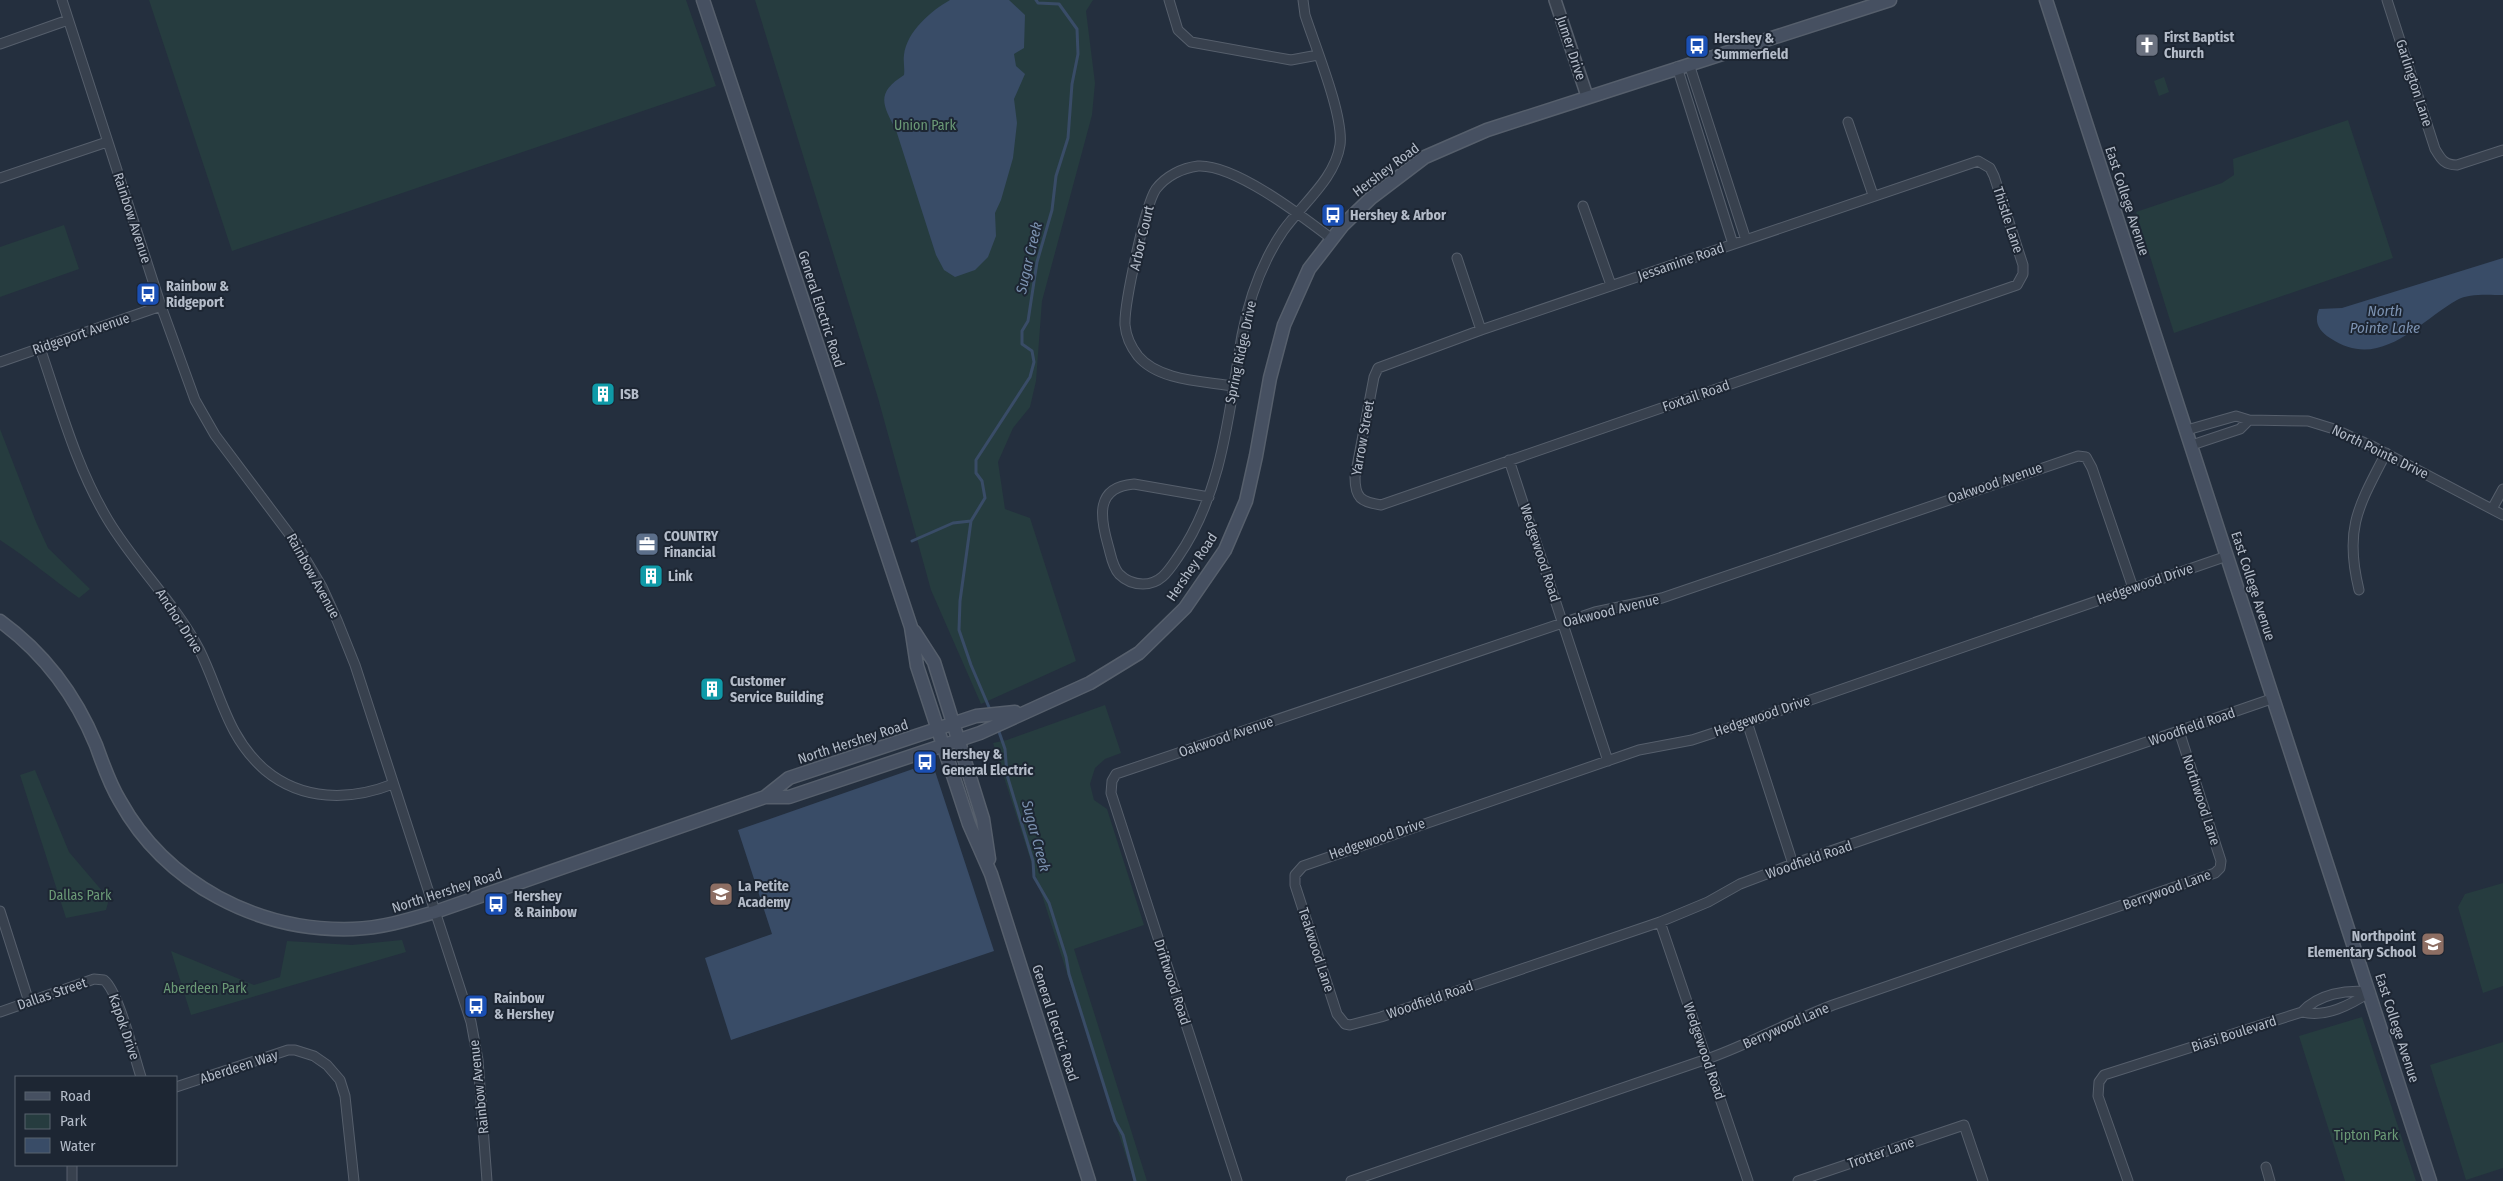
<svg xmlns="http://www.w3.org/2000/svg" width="2503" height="1181" viewBox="0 0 2503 1181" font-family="'Fira Sans Condensed',sans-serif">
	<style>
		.green { fill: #263c3f }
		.water { fill: #394c67 }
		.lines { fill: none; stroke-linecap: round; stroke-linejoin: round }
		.stream { stroke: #394c67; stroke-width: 3 }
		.minor-casing { stroke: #565f6c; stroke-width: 11 }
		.tertiary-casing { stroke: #565f6c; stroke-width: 14 }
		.secondary-casing { stroke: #565f6c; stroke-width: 15 }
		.minor { stroke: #38414e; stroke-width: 9 }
		.tertiary { stroke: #38414e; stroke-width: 11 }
		.secondary { stroke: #465061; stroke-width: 12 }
		.labels { text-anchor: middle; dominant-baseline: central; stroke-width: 4; stroke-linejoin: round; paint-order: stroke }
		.poi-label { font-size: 14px; font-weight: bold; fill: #b4bcc9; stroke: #1d2633; text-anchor: start }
		.street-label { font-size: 14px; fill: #b4bcc9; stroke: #1d2633 }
		.park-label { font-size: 14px; fill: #6b9a76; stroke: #1d2633 }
		.water-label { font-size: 15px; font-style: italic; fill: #7c92b1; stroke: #1d2633 }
	</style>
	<rect width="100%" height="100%" fill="#242f3e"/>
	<path class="green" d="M149,0H686L716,86L232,251Z
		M755,0H1093L1086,11L1095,83L1092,115L1042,301L1036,381L1030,407L1013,428L998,462L1005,509L1030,518L1076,661L981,704L931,590L878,398Z
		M2164,77L2169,92L2159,96L2154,81Z
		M2348,120L2393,258L2174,333L2136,212L2222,183L2234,175L2233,159Z
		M64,225L79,269L0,297V247Z
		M0,429L36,522L48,548L90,589L79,598C52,579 28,558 0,540Z
		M1105,705L1121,753L1105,759L1095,768L1090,784L1094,800L1107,809L1144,925L1074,949L1147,1181H1134L993,743L1007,740Z
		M35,770L69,852L109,899L106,910L66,918L20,775Z
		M2503,883V986L2483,993L2458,907L2465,894Z
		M402,940L406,952L191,1015L171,951L254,985L280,977L287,941L352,945Z
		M2362,1017L2416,1181H2345L2299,1036Z
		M2503,1042V1168L2466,1180L2430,1065Z"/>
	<path class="water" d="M950,0H1009L1025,15L1024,48L1014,54L1016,66L1025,74L1014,99L1017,123L1013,158L1001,200L995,213L996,236L988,257L975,270L955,277L944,270L936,255L896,130C882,104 876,93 904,75C905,68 903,62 904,55C907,31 931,11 950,0Z
		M2503,258V295C2489,295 2469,293 2457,300C2418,322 2380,372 2330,338C2318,330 2314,322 2319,309L2342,308Z
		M930,763L933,765L994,951L731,1040L705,958L772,934L738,830Z"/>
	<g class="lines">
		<path class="stream" d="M912,541L953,523L971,521
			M991,712L971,665L959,630L960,601L971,521L985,498L982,481L976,473V460L1030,377L1034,362L1032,351L1022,344V331L1028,321L1037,262L1052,210L1056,176L1068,138L1072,84L1078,54L1077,29L1059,4L1038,3L1036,0
			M998,729L1005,749L1007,775L1033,861L1034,877L1049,903L1066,957L1069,974L1115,1121L1123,1135L1135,1181"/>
		<g class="minor-casing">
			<path id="minor" d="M62,0L161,306L195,400L215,435L296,543L322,587L337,620L355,665L471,1022L478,1060L487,1181
				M1169,0L1178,30L1191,42L1291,60L1318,55
				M2387,0L2435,149C2441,159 2444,165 2457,165L2503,150
				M0,44L68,20
				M1689,64L1746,240
				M1677,67L1733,244
				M1848,122L1873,195
				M1978,161L1990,168L1994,176L2023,265V274L2017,285L1381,505C1361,502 1355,498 1355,477L1374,377L1378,368L1481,330Z
				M0,178L107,142
				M1583,206L1611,285
				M1457,258L1481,330
				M40,348C60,406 76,467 108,520C135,565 174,602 199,649C221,693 226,736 265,770C302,801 350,801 393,784
				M0,362L161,306
				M1233,386C1203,381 1159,381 1138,356C1131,347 1126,336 1125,325C1124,305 1145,205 1156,189C1166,176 1182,168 1198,166C1235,164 1303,217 1332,239
				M2187,430L2236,416L2249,420L2308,421L2334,429L2374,447L2503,515
				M2192,445L2240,429L2249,420
				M1509,460L1608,761
				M1209,497L1134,484C1095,487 1100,517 1108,545C1111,555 1112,566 1119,574C1125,580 1134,584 1143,584C1161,584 1169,570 1178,557C1223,492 1229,411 1242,335C1249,299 1262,262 1283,231C1302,204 1335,179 1340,145C1344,116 1315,46 1305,15L1303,0
				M2492,509L2503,489
				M2227,556L1747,722L1692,740L1639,750L1303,866L1295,875V885L1337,1014L1345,1024L1350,1025L1381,1017L1660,922L1708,902L1740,884L1793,864L2274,698
				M2359,590C2344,529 2358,507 2386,453
				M1747,722L1793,864
				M0,911L29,1002
				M1660,922L1748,1181
				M0,1012L94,979L104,980C119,992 134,1056 141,1077
				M2302,1012C2318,994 2347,989 2370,992
				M176,1087L288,1050H295L314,1056L327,1065L340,1080L345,1096L354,1181
				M72,1165V1181
				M2266,1167L2270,1181
				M1237,1181L1111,793L1112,781L1116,774L1595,612L1662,598L2078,456L2086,457L2092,468L2133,588
				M1351,1181L1707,1059C1750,1044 1790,1021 1833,1005L2215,873L2220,868L2221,861L2179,731
				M1798,1181L1964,1125L1983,1181
				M2128,1181L2098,1096L2099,1082L2104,1075L2302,1012C2326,1018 2350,1005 2370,992"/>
		</g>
		<g class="tertiary-casing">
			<path id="tertiary" d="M1555,0L1587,96"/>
		</g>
		<g class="secondary-casing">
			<path id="secondary" d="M703,0L911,627L917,666L969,824L991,874L1089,1181
				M2046,0L2430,1181
				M0,621C44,653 75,694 96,745C103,764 109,783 120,801C166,884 258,932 353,929C382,928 408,920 435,912L765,797L789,778L976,716L1015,712
				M914,631L934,662L983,819L989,859
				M765,797H789L980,733L1090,683L1139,653L1185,608L1225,550L1246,501L1256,456L1270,378L1284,325L1309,269L1343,225L1371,198L1425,157L1487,130L1890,0"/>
		</g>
		<use href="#minor" class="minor"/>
		<use href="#tertiary" class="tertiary"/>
		<use href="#secondary" class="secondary"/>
	</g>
	<defs>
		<g id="church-square" transform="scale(1.25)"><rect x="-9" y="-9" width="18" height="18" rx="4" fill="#6b7280" stroke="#1d2633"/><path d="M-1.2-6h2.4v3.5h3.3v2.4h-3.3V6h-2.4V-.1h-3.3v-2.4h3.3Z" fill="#fff"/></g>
		<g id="bus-square" transform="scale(1.25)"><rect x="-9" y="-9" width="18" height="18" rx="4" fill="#1a4fb4" stroke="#1d2633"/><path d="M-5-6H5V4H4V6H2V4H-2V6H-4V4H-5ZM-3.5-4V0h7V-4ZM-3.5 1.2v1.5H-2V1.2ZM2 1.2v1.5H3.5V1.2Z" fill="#fff"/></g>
		<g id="building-square" transform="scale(1.25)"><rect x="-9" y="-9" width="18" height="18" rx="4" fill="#0f9aa8" stroke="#1d2633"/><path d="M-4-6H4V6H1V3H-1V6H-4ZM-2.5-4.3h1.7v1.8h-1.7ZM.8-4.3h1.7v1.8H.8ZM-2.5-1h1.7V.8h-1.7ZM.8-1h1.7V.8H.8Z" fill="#fff"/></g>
		<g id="office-square" transform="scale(1.25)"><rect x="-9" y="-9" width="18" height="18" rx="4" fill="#5c6f8a" stroke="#1d2633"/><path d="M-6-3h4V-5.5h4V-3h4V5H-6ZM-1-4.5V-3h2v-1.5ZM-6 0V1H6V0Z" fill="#fff"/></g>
		<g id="school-square" transform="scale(1.25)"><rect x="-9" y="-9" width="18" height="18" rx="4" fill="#8d6e63" stroke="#1d2633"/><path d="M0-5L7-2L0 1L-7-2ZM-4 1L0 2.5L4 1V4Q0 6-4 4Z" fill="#fff"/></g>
	</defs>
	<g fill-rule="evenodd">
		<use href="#church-square" x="2147" y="45"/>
		<use href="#bus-square" x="1697" y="46"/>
		<use href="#bus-square" x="1333" y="215"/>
		<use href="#bus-square" x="148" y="294"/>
		<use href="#building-square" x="603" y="394"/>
		<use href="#office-square" x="647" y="544"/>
		<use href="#building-square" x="651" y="576"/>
		<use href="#building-square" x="712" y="689"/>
		<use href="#bus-square" x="925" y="762"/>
		<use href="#school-square" x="721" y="894"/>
		<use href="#bus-square" x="496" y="904"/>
		<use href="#school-square" x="2433" y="944"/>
		<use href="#bus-square" x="476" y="1006"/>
	</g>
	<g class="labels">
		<g class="poi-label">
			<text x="2164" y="37">First Baptist<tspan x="2164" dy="16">Church</tspan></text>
			<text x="1714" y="38">Hershey &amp;<tspan x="1714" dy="16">Summerfield</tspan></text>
			<text x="1350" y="215">Hershey &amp; Arbor</text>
			<text x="166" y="286">Rainbow &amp;<tspan x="166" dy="16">Ridgeport</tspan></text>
			<text x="620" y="394">ISB</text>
			<text x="664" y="536">COUNTRY<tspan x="664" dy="16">Financial</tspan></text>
			<text x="668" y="576">Link</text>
			<text x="730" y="681">Customer<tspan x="730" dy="16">Service Building</tspan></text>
			<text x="942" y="754">Hershey &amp;<tspan x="942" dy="16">General Electric</tspan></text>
			<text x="738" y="886">La Petite<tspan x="738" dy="16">Academy</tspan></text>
			<text x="514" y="896">Hershey<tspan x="514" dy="16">&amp; Rainbow</tspan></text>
			<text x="2416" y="936" text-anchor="end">Northpoint<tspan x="2416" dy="16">Elementary School</tspan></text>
			<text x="494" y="998">Rainbow<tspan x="494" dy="16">&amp; Hershey</tspan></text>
		</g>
		<g class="street-label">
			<text transform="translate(1571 48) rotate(72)">Jumer Drive</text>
			<text transform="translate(2414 83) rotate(72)">Garlington Lane</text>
			<text transform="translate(1386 170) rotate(-37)">Hershey Road</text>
			<text transform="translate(2127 201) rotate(72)">East College Avenue</text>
			<text transform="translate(132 218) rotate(72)">Rainbow Avenue</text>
			<text transform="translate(2008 220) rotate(72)">Thistle Lane</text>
			<text transform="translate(1142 238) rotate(-77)">Arbor Court</text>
			<text transform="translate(1681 262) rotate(-19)">Jessamine Road</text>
			<text transform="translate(821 309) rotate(72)">General Electric Road</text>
			<text transform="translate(81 334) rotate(-19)">Ridgeport Avenue</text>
			<text transform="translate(1241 352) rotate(-78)">Spring Ridge Drive</text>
			<text transform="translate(1696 396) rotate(-19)">Foxtail Road</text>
			<text transform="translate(1363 438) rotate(-80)">Yarrow Street</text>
			<text transform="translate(2380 452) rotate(26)">North Pointe Drive</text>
			<text transform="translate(1995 483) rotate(-19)">Oakwood Avenue</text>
			<text transform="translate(1540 553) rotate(72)">Wedgewood Road</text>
			<text transform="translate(1192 567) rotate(-56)">Hershey Road</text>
			<text transform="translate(313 576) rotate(61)">Rainbow Avenue</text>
			<text transform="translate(2145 584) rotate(-19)">Hedgewood Drive</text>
			<text transform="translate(2253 586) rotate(72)">East College Avenue</text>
			<text transform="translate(1611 611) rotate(-14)">Oakwood Avenue</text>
			<text transform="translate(179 621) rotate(57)">Anchor Drive</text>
			<text transform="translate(1762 716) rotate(-19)">Hedgewood Drive</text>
			<text transform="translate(2192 727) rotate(-19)">Woodfield Road</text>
			<text transform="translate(1226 737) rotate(-19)">Oakwood Avenue</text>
			<text transform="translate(853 742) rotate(-18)">North Hershey Road</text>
			<text transform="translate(2201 800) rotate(72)">Northwood Lane</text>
			<text transform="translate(1377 839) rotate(-19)">Hedgewood Drive</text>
			<text transform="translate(1809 860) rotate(-19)">Woodfield Road</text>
			<text transform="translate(2167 890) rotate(-20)">Berrywood Lane</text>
			<text transform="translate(447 891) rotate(-18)">North Hershey Road</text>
			<text transform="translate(1316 950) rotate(72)">Teakwood Lane</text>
			<text transform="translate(1172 982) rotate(72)">Driftwood Road</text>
			<text transform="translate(52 994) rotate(-19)">Dallas Street</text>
			<text transform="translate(1430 1000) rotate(-19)">Woodfield Road</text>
			<text transform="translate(1055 1023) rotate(72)">General Electric Road</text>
			<text transform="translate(1786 1026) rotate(-24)">Berrywood Lane</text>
			<text transform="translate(124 1027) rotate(71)">Kapok Drive</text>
			<text transform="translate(2397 1028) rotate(72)">East College Avenue</text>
			<text transform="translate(2234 1034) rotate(-18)">Biasi Boulevard</text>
			<text transform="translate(1704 1051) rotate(71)">Wedgewood Road</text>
			<text transform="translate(239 1067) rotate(-18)">Aberdeen Way</text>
			<text transform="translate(479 1087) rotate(-96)">Rainbow Avenue</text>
			<text transform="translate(1881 1153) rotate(-19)">Trotter Lane</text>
		</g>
		<g class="park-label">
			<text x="925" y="125">Union Park</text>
			<text x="80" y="895">Dallas Park</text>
			<text x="205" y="988">Aberdeen Park</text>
			<text x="2366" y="1135">Tipton Park</text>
		</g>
		<g class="water-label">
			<text transform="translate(1029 258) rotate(-77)">Sugar Creek</text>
			<text x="2385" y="311">North<tspan x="2385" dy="17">Pointe Lake</tspan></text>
			<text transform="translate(1036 836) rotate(75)">Sugar Creek</text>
		</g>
	</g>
	<rect x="15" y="1076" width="162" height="90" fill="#1d2633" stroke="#59626f"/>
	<rect x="25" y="1092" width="25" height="8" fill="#465061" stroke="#59626f"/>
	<text x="60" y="1101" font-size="15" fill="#b4bcc9">Road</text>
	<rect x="25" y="1114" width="25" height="15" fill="#263c3f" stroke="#59626f"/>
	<text x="60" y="1126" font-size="15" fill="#b4bcc9">Park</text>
	<rect x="25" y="1138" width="25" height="15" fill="#394c67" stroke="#59626f"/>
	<text x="60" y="1151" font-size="15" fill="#b4bcc9">Water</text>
</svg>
